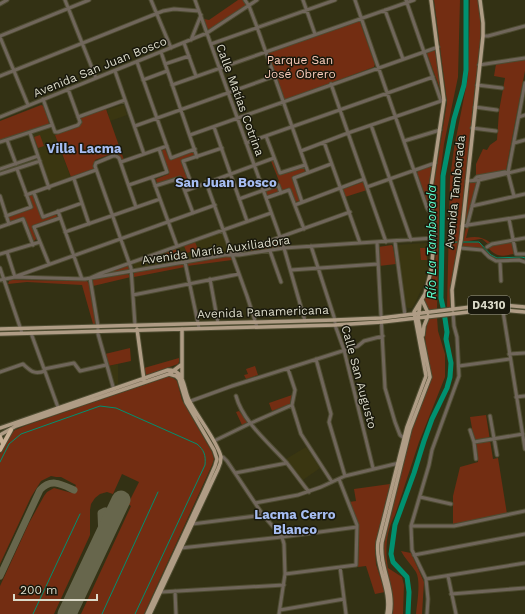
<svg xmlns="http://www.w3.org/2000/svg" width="525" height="614" viewBox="0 0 525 614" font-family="'Work Sans',sans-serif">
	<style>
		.built { fill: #3a3611 }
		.green { fill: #732d12 }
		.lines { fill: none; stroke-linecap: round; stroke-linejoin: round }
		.stream { stroke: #009170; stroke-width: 1 }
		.river { stroke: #009170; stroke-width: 5 }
		.taxiway { stroke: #67664c; stroke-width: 7 }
		.runway { stroke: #67664c; stroke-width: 19 }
		.minor-casing { stroke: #4e4c31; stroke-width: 5 }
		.major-casing { stroke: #4e4c31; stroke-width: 5.5 }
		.highway-casing { stroke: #4e4c31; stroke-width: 6 }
		.minor { stroke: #70665b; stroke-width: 3 }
		.major { stroke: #af9c85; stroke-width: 3.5 }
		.highway { stroke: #c8b196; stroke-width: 4 }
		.labels { text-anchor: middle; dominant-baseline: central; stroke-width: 3; stroke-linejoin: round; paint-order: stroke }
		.shield { fill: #19180c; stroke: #a2a091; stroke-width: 1 }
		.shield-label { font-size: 11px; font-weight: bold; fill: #dcdbca }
		.park-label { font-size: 12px; fill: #fbccbb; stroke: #19180c }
		.street-label { font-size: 12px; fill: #dcdbca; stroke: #19180c }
		.neighbourhood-label { font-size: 13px; font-weight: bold; fill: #a6bdf2; stroke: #19180c }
		.water-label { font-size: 13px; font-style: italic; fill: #5cf7c7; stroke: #19180c }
	</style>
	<rect width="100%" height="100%" fill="#333114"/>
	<path class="built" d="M122,105H124L127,115L110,121L107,110Z
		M49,129L53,130L71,178L51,185L50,184L33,137L34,134Z
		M221,232L222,233L229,250L228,253L137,268L134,267V263Z
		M426,243L427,245L428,253V267L426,279L417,299L412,308H408L406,306L397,245Z
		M118,364V384L114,385L108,366Z
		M306,447L320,468L303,480L286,459Z"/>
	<path class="green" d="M238,0H243L246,4V6L210,30L207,28L204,19L209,20Z
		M434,0H460L458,77L444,144L440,175L437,310L429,311L424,299C433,278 439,250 437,227C436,214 432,203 433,190L447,102Z
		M470,0H478L481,23V37L459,245L450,295L451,308L447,309L450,178L454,148L468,77Z
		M358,20L360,22L375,64L374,67L285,100L284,99L268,53Z
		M435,50L442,94L427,54L428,52Z
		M523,60H525V71L506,170L504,171L476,176V164L483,149L487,150L490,145L497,140L499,111L505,78L494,76L496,64Z
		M41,105L44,106L49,123L48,125L0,142V121Z
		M106,109L124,160H122L118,154L114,153L95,160L94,164V169L71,177L55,135L80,125L81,117Z
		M40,135L44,146L38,148L34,137Z
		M165,149L170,160L193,151L195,156L183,161V165L191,187L186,190L180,176L157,184L156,179L169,174L161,151Z
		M271,161H274L280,175L304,167L305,172L294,177L300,201L295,202L290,189L282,191L277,183L279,181Z
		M430,166L432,167L428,188V206L417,173L418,171Z
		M363,182L367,190L345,197L343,189Z
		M477,182L467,223H465V212L468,185L470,183Z
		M277,186L279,192L266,197L265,190Z
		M32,193L41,216L56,214L57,217L34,226L37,238L34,241L32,240L24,218L12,222L9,221L8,218L9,216L32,208L28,196Z
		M466,227H469L466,238C476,236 483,237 491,243L488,244L482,239H480L463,242Z
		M278,239H280L282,246L281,247L242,253Z
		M512,241L514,254C501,256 498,258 488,248L493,245Z
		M195,242L198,249L187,253L184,246Z
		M477,242L481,244L483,247L481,249L464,248L463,246V243Z
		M392,245L393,247L396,264L379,266L378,247Z
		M420,248H426L427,260H421Z
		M176,249L178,257L167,261L165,253Z
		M231,255L232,260L187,266L186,263Z
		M184,263L185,267L134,277V272Z
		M126,265H128L130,270L102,276L101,274Z
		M128,274L131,277L93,286L92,282L94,279Z
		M12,280L87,281L89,284L96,324H93L82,285L27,282L8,284L9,281Z
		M429,317H437L438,331L445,354V377L419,442L395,515C386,532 385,549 388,568L402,577L404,585L403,614H392L393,597L383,558L384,542L413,423L430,382L425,337L427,323Z
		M333,322V323L260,325V324Z
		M94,328V329L23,332V331Z
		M130,348L131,361L108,366L105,354Z
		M179,358V362L178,364L144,376V368Z
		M255,366L258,375L246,379L244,375L248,374L246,369Z
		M167,377H172L177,381L182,400L212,452L214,459L212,465L144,614H81L131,506L128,504L139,482L122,474L113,494L107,492L100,494L95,498L91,504L90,510V535L54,614H0V586L29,523L44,496L47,492L54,488L72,493L76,485L61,477H56L51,476L41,481L31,497L0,564V454L9,436L15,430L27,425Z
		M292,395L290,404L272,411L269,403Z
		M239,411L248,422L242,425L236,412Z
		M486,415L493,459L498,458L507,514L453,524V496L460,467L478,462L470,417Z
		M390,484L375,549L376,564L385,592L375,594L366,566L358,567L359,526L349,502L356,501L354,489Z
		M401,551L411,553L424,582L422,614H416C417,604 421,581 416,572C411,564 405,559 401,551Z"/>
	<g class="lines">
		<path class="stream" d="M463,242H479L491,255L497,258L522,257L525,258
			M442,244L457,242
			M0,462L9,444L21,434L100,406L116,408L197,444C204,450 206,455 205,465L135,614
			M33,614L80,514
			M102,614L158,492"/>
		<path class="river" d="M408,614L409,592L407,577L393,562L391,554L395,525L414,473L424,441L432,419L447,388L450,377L451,363L446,339L447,332L444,312L441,298L443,176L454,119L464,85L466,70V0"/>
		<path class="taxiway" d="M102,538L101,513L105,511
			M0,576L40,490C51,478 61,484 74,490"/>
		<path class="runway" d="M67,614L121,500"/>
		<g class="minor-casing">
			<path id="minor" d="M65,0L96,78
				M151,0L171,48
				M195,0L284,248L305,321
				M245,0L249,6L257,27L308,172
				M303,0L315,34
				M355,0L427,208L429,211L432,212
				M406,0L441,101
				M0,4L7,0
				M385,10L403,59
				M0,36L89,0
				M483,36H488L525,26
				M0,37L28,105
				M191,40L201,15
				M184,43L196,76
				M211,44L335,0
				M161,52L197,157
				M137,62L171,158L195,149
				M165,64L189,56
				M479,65L525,58
				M115,71L144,154
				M0,76L163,11L174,9L199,11
				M143,80L167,71
				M331,84L386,242
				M172,85L414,0
				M477,85L502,88
				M43,99L55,132H58L78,125L80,122L68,89
				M475,107L497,110
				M0,117L207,33L257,0
				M78,117L125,100
				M519,117L525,115
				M371,125L411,240
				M135,126L275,76
				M214,127L247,221
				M472,128L496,131
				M30,133L49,188
				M190,135L438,47
				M266,136L280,173L305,165
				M7,140L16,164
				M404,141L440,130
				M0,142L52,125
				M324,142L360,243
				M246,143L433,77
				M514,143L525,140
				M301,151L348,133L444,100
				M121,162L167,146
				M0,169L38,156
				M0,174L40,161
				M152,177L177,246
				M74,179L89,224
				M474,180L477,177L505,172L508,173
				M467,181L479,180L525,169
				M206,182L247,296L257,327
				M129,185L167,172L159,149
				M155,186L180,178L193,213
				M367,187L435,163
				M193,188L183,161L222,148
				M185,191L274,158
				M34,193L43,217L82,203
				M26,195L96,170
				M0,196L9,224
				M514,196L508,173L525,83
				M266,198L289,190L304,229
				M239,199L278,185L281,193
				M302,202L294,178L331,164
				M295,205L364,179
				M472,206L525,194
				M58,211L82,279
				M6,216L31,207L17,169
				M509,219L516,254H525
				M462,226L525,216
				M467,226L479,180
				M0,227L23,219L33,245
				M65,232L160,199
				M377,242L385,388L395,422L400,435L404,438
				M395,242L405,315
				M311,246L335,320V325L344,350L373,468
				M487,247L492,244L525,238
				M460,248L482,250L489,257L496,261L519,260L525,262
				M270,251L281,282
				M7,252L15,277
				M0,254L40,242
				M233,254L350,212
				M185,262L199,328
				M500,262L501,281
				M49,264L34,227L60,218
				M0,268L22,333
				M291,270L378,264
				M17,276L215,205
				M210,279L218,323
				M0,280L15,277L85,279L225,255H239L284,248L434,238
				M133,295L239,274
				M502,305L525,449
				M135,325L131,268L95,166L96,163L113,156H116L119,158L136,207
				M31,333L59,410
				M509,354L525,353
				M316,359L331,414L329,422L345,476
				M459,366L510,359
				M44,369L74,363L80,371L106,365
				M288,369L295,390L292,405L301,434L332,482
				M0,372L23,364C31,371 34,375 45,371
				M114,390L98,334V326L90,278L99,274L271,213
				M236,396C243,422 269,443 286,462C294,472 301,482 309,492
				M516,397L525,396
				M188,402L232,386L358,346L364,341L383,336
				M490,416L497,455
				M470,430L474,442L476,459
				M214,441L251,423L292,405
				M474,442L523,434
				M220,457H223L227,461L263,515L282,537L284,544L285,574L279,614
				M235,473L287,463
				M420,497L451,504
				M255,503L298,495L321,487L345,476L399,463
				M192,524L263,515
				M411,526H454L525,511
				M181,548L282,537L357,527
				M414,555L525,534
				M340,567L346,614
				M285,574L356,565L357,525L339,479
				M448,576L456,614
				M426,579L525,563
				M175,591L176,614
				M161,592L284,585
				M451,594L525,588
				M280,610L344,599
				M427,614L428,599L426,579L412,550L411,526L429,465L432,450L459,376L457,337L454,326L453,313"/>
		</g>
		<g class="major-casing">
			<path id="major" d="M422,300L428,313
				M453,310L452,290L461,240L483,36V23L480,0
				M0,329L335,320L381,318L487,305H502L525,307
				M137,329L144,380
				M182,329V378
				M0,334L335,325L382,322L486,310H503L525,312
				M423,335L424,326L428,316
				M0,428L168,370C172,370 176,371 179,374C185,381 185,393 189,400C196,415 218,442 221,457C221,461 220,465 218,469L150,614
				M0,435L16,426L169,374L181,365
				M147,614L204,491L215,466L217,459L214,450L186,402L179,379L176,376L169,374
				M387,614C392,589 375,568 378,542L407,427L426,376L414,312L425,294L431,271L435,232L430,194L444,100L431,0
				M390,614C395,589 379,567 382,542L410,429L430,377L418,318L420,304"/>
		</g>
		<g class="highway-casing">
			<path id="highway" d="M0,437L3,444
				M0,450L11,430"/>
		</g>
		<use href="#minor" class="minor"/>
		<use href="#major" class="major"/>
		<use href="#highway" class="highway"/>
	</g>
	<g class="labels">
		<rect class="shield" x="468" y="296" width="42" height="18" rx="3"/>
		<g class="shield-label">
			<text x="489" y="305">D4310</text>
		</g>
		<g class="park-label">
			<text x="300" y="60">Parque San<tspan x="300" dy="14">José Obrero</tspan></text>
		</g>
		<g class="street-label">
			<text transform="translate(100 67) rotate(-22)">Avenida San Juan Bosco</text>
			<text transform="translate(240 100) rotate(70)">Calle Matías Cotrina</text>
			<text transform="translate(455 192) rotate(-84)">Avenida Tamborada</text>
			<text transform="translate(216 250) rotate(-8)">Avenida María Auxiliadora</text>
			<text transform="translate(263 312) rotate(-2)">Avenida Panamericana</text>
			<text transform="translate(359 377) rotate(75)">Calle San Augusto</text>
		</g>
		<g class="neighbourhood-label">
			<text x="84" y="148">Villa Lacma</text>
			<text x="226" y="182">San Juan Bosco</text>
			<text x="295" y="514">Lacma Cerro<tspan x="295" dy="15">Blanco</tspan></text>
		</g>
		<g class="water-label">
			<text transform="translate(431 242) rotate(-90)">Río La Tamborada</text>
		</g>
	</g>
	<path d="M14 594v6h83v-6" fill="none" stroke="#dcdbca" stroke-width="2"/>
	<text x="20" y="594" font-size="12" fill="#dcdbca" stroke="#19180c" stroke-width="3" paint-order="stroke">200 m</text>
</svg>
